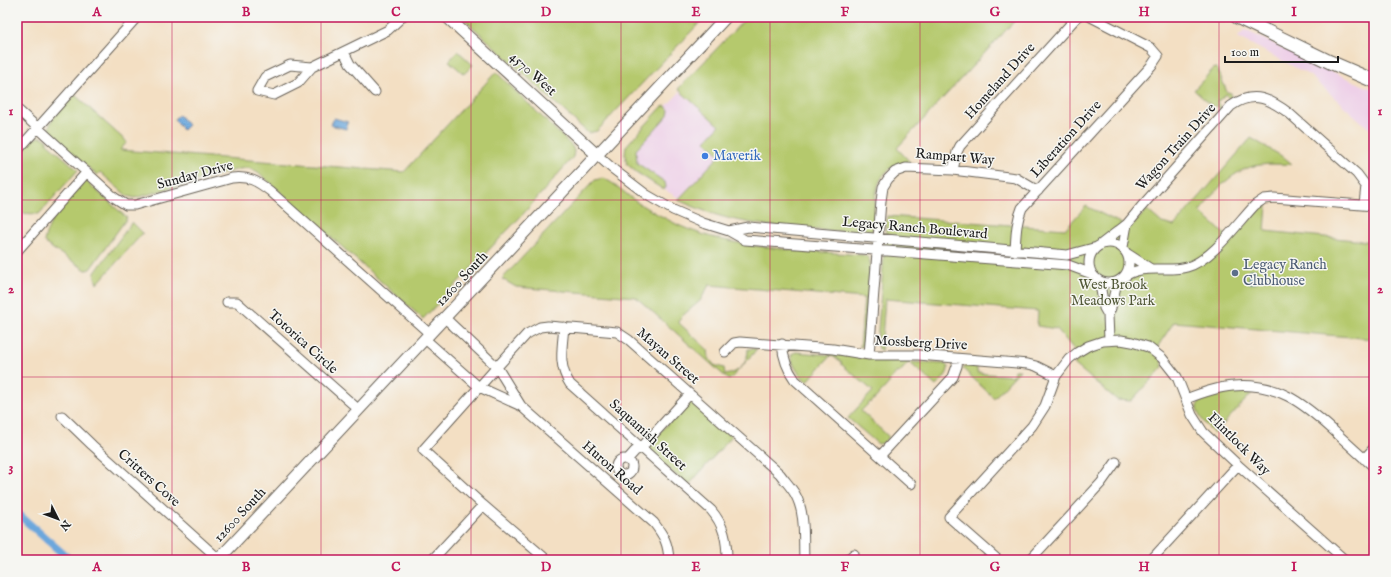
<svg xmlns="http://www.w3.org/2000/svg" width="1391" height="577" viewBox="0 0 1391 577" font-family="'IM FELL English',serif">
	<style>
		.built { fill: #eed0e8 }
		.green { fill: #b5c96d; stroke: #687244 }
		.water { fill: #6ca7dc; stroke: #44627c }
		.lines { fill: none; stroke-linecap: round; stroke-linejoin: round }
		.canal { stroke: #6ca7dc; stroke-width: 8 }
		.minor-casing { stroke: #676056; stroke-width: 11 }
		.major-casing { stroke: #676056; stroke-width: 13 }
		.highway-casing { stroke: #676056; stroke-width: 15 }
		.minor { stroke: #fff; stroke-width: 9 }
		.major { stroke: #fff; stroke-width: 11 }
		.highway { stroke: #fff; stroke-width: 13 }
		.grid { fill: none; stroke: #c2185b; stroke-width: 1; stroke-opacity: 0.55 }
		.shop-dot { fill: #3f7fe0; stroke: #f6f6f2; stroke-width: 1.5 }
		.service-dot { fill: #5c6f8a; stroke: #f6f6f2; stroke-width: 1.5 }
		.labels { text-anchor: middle; dominant-baseline: central; stroke-width: 3; stroke-linejoin: round; paint-order: stroke }
		.street-label { font-size: 14px; fill: #1c1c1c; stroke: #f6f6f2 }
		.shop-label { font-size: 14px; fill: #366cbe; stroke: #f6f6f2; text-anchor: start }
		.service-label { font-size: 14px; fill: #4e5e75; stroke: #f6f6f2; text-anchor: start }
		.park-label { font-size: 14px; fill: #525938; stroke: #f6f6f2 }
		.neatline { fill: none; stroke: #c2185b; stroke-width: 1.5 }
		.grid-label { font-size: 13px; text-anchor: middle; font-weight: bold; fill: #c2185b }
	</style>
	<rect width="100%" height="100%" fill="#f6f6f2"/>
	<filter id="ink" filterUnits="userSpaceOnUse"><feTurbulence type="fractalNoise" baseFrequency=".025" numOctaves="2"/><feDisplacementMap in="SourceGraphic" scale="8" xChannelSelector="R" yChannelSelector="G"/><feConvolveMatrix kernelMatrix="1 2 1 2 8 2 1 2 1" color-interpolation-filters="sRGB"/></filter>
	<filter id="wash" filterUnits="userSpaceOnUse"><feTurbulence type="fractalNoise" baseFrequency=".012" numOctaves="4" result="noise"/><feDisplacementMap in="SourceGraphic" scale="16" xChannelSelector="R" yChannelSelector="G"/><feGaussianBlur stdDeviation="0.9" result="paint"/><feColorMatrix in="noise" values="0 0 0 0 0 0 0 0 0 0 0 0 0 0 0 0 0 1.4 0 .05"/><feComposite in="paint" operator="in"/></filter>
	<g filter="url(#wash)">
		<rect width="100%" height="100%" fill="#f3dfc3"/>
		<path class="built" d="M1245,30L1313,63L1374,90V133L1309,75L1238,37Z
			M680,92L734,140L679,198L647,180L635,172L627,164L625,155V150L628,146Z"/>
		<path class="green" d="M462,17H705L597,131L588,133Z
			M747,17H1018L897,148L910,162C872,166 875,199 873,229L871,232L867,233C824,230 778,229 736,220C716,216 696,208 678,200L720,155L705,141L719,126L678,89Z
			M458,51L473,65L464,74L449,61Z
			M1217,68L1227,92L1231,93L1232,97L1229,99L1226,94L1217,102L1221,107L1220,109L1215,105L1213,107L1194,90L1213,69Z
			M496,72L572,146L574,151L573,157L525,212L423,319L258,172L249,168L239,169L135,198L127,196L100,172L97,175L53,137C51,135 48,133 49,129C49,119 68,102 75,95L127,142L120,150L404,172Z
			M666,106L669,110L668,115L636,150L637,163L665,182L666,187L664,190L636,172L627,164L625,155L626,146L662,107Z
			M38,137H42L47,140V143L78,170L39,214L17,213V138L34,139Z
			M1251,138L1285,158L1292,164C1282,165 1270,163 1260,165C1234,168 1214,191 1200,212L1231,240L1261,208L1267,205L1265,231L1374,242V339L1174,322L1158,346L1163,367L1131,401L1117,400L1074,364L1081,358L1057,329L1037,326L1038,311L885,299L881,351L878,348L877,343L887,216L1065,229L1086,206L1130,228L1147,210L1162,223L1174,226Z
			M603,178C616,184 627,195 638,203C651,211 665,218 678,225C733,250 803,250 863,255C871,257 870,262 870,269L863,345L860,348L864,298L709,285L700,301L681,317L679,323L708,350L709,358L714,365L724,368L725,375C739,373 748,363 748,349H757L737,372L729,380L636,297L516,287L502,279L592,183L595,180Z
			M85,180L127,218L90,269L86,270L47,245L44,241C50,215 68,200 85,180Z
			M132,222L143,233L97,284L94,274Z
			M796,352L830,355V353C857,357 880,361 908,359L909,362L945,364L948,367C949,374 941,381 936,386L909,362L899,373L897,372L889,381L890,382L871,403L870,402L861,411L889,437L883,443L878,444L848,418L873,391L841,364L842,363L831,355L807,382C799,374 793,367 791,356L793,353Z
			M967,366H977V373L1013,376L1014,370H1020L994,398L962,368L963,367L964,368Z
			M1238,391H1254L1214,434C1209,428 1197,416 1197,408C1196,396 1229,392 1238,391Z
			M688,402H693L732,436L688,486L649,451L648,445Z"/>
		<path class="water" d="M179,115L188,125L183,130L174,119Z
			M334,118L348,122L346,129L331,125Z
			M1249,269L1256,270V283H1249Z"/>
		<g class="lines">
			<path class="canal" d="M17,513L70,560"/>
		</g>
	</g>
	<g filter="url(#ink)">
		<g class="lines">
			<g class="minor-casing">
				<path id="minor" d="M344,52L350,64L375,92
					M312,67L290,65L265,77L257,91L274,95L298,83L312,67L388,30L402,17
					M17,109L115,198L126,205H135L232,178C249,176 257,181 270,191L430,334
					M17,151L137,17
					M597,155L613,169L647,195L673,210L703,223L729,231L745,240L1068,265L1092,274
					M953,170L957,152L960,146L1077,17
					M729,231L748,227L1067,255L1097,247
					M1089 263a20 20 0 1 1 40 0a20 20 0 1 1-40 0Z
					M1101,244L1127,224L1141,207L1231,106C1254,90 1270,99 1290,114L1357,174L1366,186L1364,204
					M1123,247L1127,224
					M17,251L87,172
					M1015,251C1016,235 1016,222 1022,208L1152,65L1158,56L1151,48L1091,17
					M1128,254L1151,269
					M1124,277C1142,263 1167,273 1187,267C1212,260 1237,224 1255,205L1264,199L1274,198L1374,206
					M1094,278L1101,290L1104,308L1108,315L1109,340
					M227,302H237L358,409
					M1108,315L1111,308L1117,282
					M445,318L497,367L521,406
					M564,327C562,349 558,366 570,384L711,510C724,525 727,540 727,560
					M425,339L479,387L521,406L654,523C664,536 668,543 669,560
					M782,344C783,357 787,369 795,380L911,484
					M725,352L734,343L740,342L833,349L869,355H918L1028,364L1036,366L1056,376
					M869,355L881,201L883,187L888,179L895,172L906,168L953,170L1016,178L1038,191
					M1186,399C1201,393 1217,387 1233,386C1277,382 1303,403 1333,430C1347,443 1360,455 1374,467
					M62,416L92,445L220,560
					M880,456L953,377L957,366L958,359
					M1364,459L1374,448
					M616 467a8 8 0 1 1 16 0a8 8 0 1 1-16 0Z
					M627,460L635,451L641,448L690,394
					M432,560L483,505
					M547,560L483,505L423,450L497,367L527,334L540,327L548,326L617,332L629,340L780,474C785,481 791,487 795,494C806,513 803,539 804,560
					M847,560L854,554
					M998,560L949,517L1032,426L1045,406L1056,376L1069,359L1078,352L1088,346L1103,341L1121,340L1132,342L1148,347L1162,358L1177,377L1192,415L1203,432L1238,465L1345,560
					M1030,560L1101,483L1116,462
					M1151,560L1238,465"/>
			</g>
			<g class="major-casing">
				<path id="major" d="M447,17L597,155
					M218,560L726,17"/>
			</g>
			<g class="highway-casing">
				<path id="highway" d="M1237,17L1330,62L1374,81"/>
			</g>
			<use href="#minor" class="minor"/>
			<use href="#major" class="major"/>
			<use href="#highway" class="highway"/>
		</g>
	</g>
	<path class="grid" d="M172,17V560M321,17V560M471,17V560M621,17V560M770,17V560M920,17V560M1070,17V560M1219,17V560M17,200H1374M17,377H1374"/>
	<circle class="shop-dot" cx="705" cy="156" r="4"/>
	<circle class="service-dot" cx="1235" cy="273" r="4"/>
	<g class="labels">
		<g class="street-label">
			<text transform="translate(533 74) rotate(42)">4570 West</text>
			<text transform="translate(1000 81) rotate(-48)">Homeland Drive</text>
			<text transform="translate(1066 139) rotate(-48)">Liberation Drive</text>
			<text transform="translate(1176 147) rotate(-48)">Wagon Train Drive</text>
			<text transform="translate(955 157) rotate(5)">Rampart Way</text>
			<text transform="translate(195 175) rotate(-15)">Sunday Drive</text>
			<text transform="translate(915 228) rotate(5)">Legacy Ranch Boulevard</text>
			<text transform="translate(462 279) rotate(-47)">12600 South</text>
			<text transform="translate(303 342) rotate(42)">Totorica Circle</text>
			<text transform="translate(921 343) rotate(3)">Mossberg Drive</text>
			<text transform="translate(668 356) rotate(41)">Mayan Street</text>
			<text transform="translate(648 435) rotate(42)">Saquamish Street</text>
			<text transform="translate(1239 444) rotate(45)">Flintlock Way</text>
			<text transform="translate(612 468) rotate(41)">Huron Road</text>
			<text transform="translate(149 478) rotate(42)">Critters Cove</text>
			<text transform="translate(240 515) rotate(-47)">12600 South</text>
		</g>
		<g class="shop-label">
			<text x="713" y="156">Maverik</text>
		</g>
		<g class="service-label">
			<text x="1243" y="265">Legacy Ranch<tspan x="1243" dy="16">Clubhouse</tspan></text>
		</g>
		<g class="park-label">
			<text x="1113" y="285">West Brook<tspan x="1113" dy="16">Meadows Park</tspan></text>
		</g>
	</g>
	<rect width="1391" height="577" fill="none" stroke="#f6f6f2" stroke-width="44"/>
	<g transform="translate(58 519) rotate(132)" stroke="#f6f6f2" stroke-width="3" paint-order="stroke">
	<path d="M0-3L7 15L0 10L-7 15Z" fill="#1c1c1c"/>
	<text y="-6" font-size="11" font-weight="bold" text-anchor="middle" fill="#1c1c1c">N</text>
	</g>
	<path d="M1225 56v6h113v-6" fill="none" stroke="#1c1c1c" stroke-width="2"/>
	<text x="1231" y="56" font-size="12" fill="#1c1c1c" stroke="#f6f6f2" stroke-width="3" paint-order="stroke">100 m</text>
	<rect x="22" y="22" width="1347" height="533" class="neatline"/>
	<g class="grid-label">
		<text x="97" y="16">A</text>
		<text x="246" y="16">B</text>
		<text x="396" y="16">C</text>
		<text x="546" y="16">D</text>
		<text x="696" y="16">E</text>
		<text x="845" y="16">F</text>
		<text x="995" y="16">G</text>
		<text x="1144" y="16">H</text>
		<text x="1294" y="16">I</text>
		<text x="11" y="115">1</text>
		<text x="1380" y="115">1</text>
		<text x="11" y="293">2</text>
		<text x="1380" y="293">2</text>
		<text x="11" y="471">3</text>
		<text x="1380" y="471">3</text>
		<text x="97" y="571">A</text>
		<text x="246" y="571">B</text>
		<text x="396" y="571">C</text>
		<text x="546" y="571">D</text>
		<text x="696" y="571">E</text>
		<text x="845" y="571">F</text>
		<text x="995" y="571">G</text>
		<text x="1144" y="571">H</text>
		<text x="1294" y="571">I</text>
	</g>
</svg>
